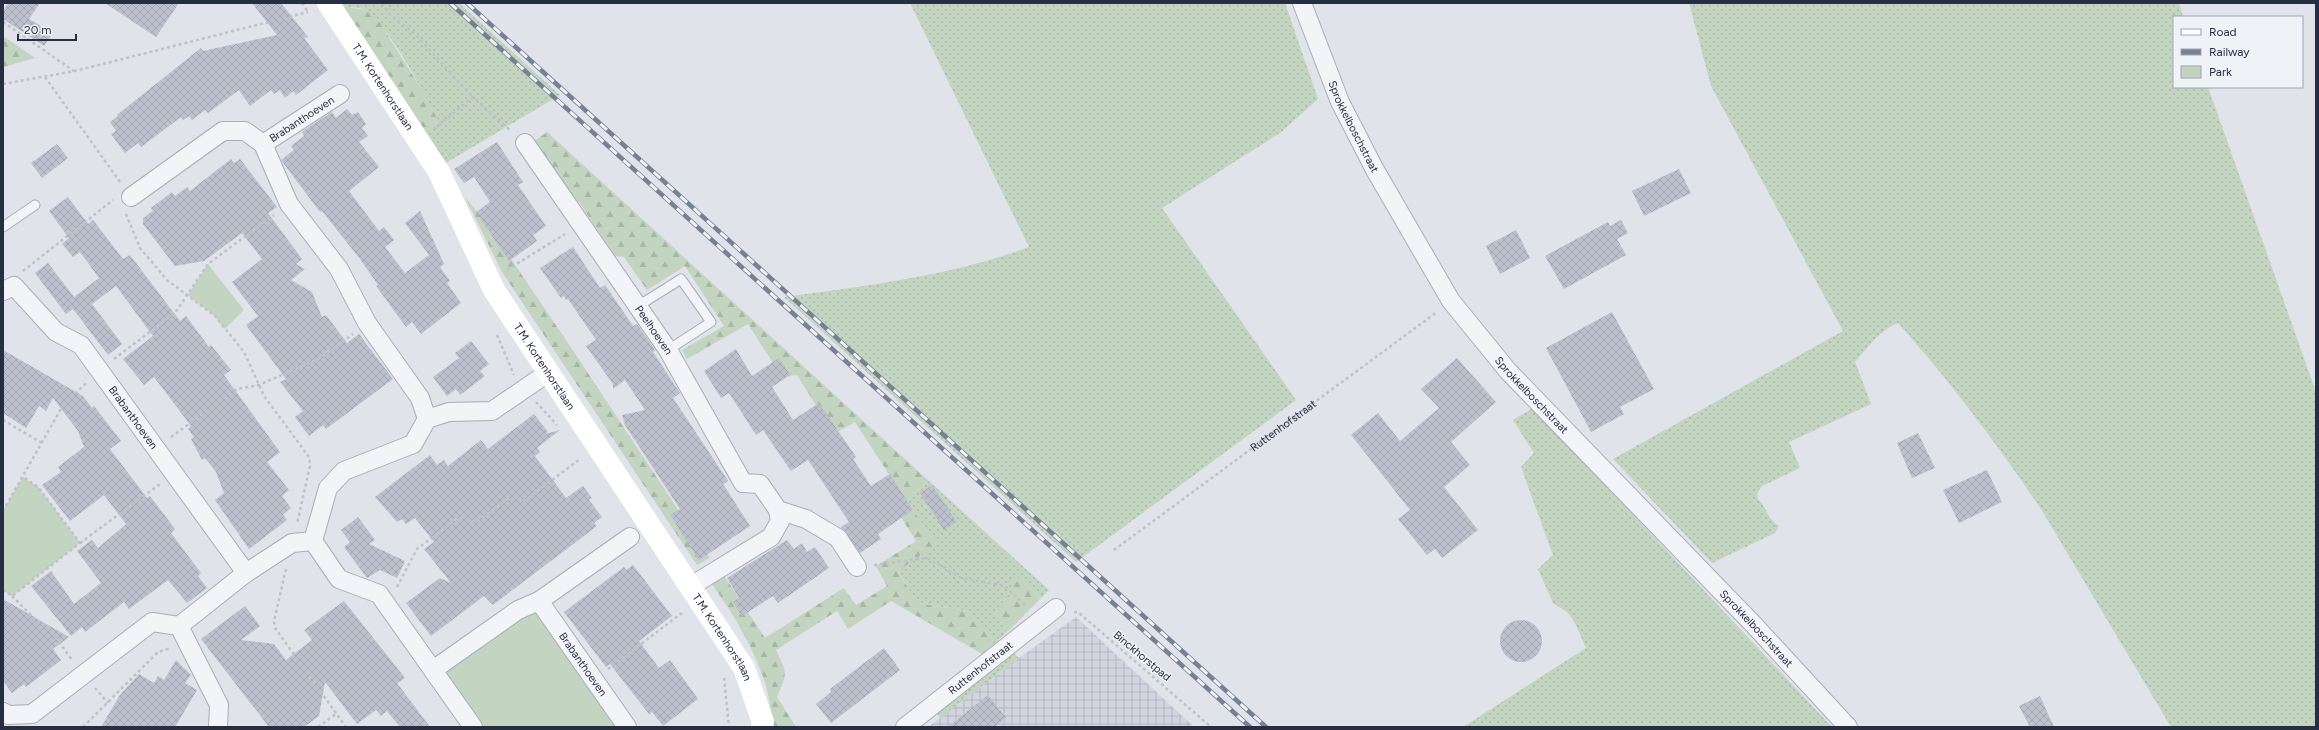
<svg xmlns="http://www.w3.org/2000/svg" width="2319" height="730" viewBox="0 0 2319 730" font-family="Figtree,sans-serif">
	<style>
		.industrial { fill: url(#industrial-grid) }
		.grass { fill: url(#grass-dots) }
		.forest { fill: url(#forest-firs) }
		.green { fill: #c3d4c0 }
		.building { fill: url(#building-cross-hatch) }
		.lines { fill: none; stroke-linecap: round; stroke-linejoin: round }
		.lane-casing { stroke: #a8adb8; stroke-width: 11 }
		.street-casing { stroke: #a8adb8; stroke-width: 20 }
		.path { stroke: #bec1c9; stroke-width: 2.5; stroke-dasharray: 3 3; stroke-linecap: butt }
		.lane { stroke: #f3f4f8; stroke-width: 9 }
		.street { stroke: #f3f4f8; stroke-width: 18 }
		.secondary { stroke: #fff; stroke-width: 22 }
		.rail-casing { stroke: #788094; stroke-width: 4.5 }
		.rail { stroke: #eff2f7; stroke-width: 3; stroke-dasharray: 9; stroke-linecap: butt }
		.labels { text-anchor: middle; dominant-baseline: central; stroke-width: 3; stroke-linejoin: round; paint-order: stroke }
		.street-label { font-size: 11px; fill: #272e42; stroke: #eff2f7 }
	</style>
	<defs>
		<pattern id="industrial-grid" width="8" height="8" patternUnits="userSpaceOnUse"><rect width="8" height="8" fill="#d2d5df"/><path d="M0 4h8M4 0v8" fill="none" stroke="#b4b7c1"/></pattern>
		<pattern id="grass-dots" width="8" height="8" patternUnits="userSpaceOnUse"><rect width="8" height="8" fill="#c3d4c0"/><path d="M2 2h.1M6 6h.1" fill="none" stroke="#a8b6a6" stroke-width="1.8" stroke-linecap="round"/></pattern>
		<pattern id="forest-firs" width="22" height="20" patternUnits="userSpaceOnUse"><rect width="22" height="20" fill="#c3d4c0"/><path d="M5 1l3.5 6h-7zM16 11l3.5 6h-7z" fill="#a8b6a6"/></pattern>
		<pattern id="building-cross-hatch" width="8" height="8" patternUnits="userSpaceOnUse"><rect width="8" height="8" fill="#bdc1cd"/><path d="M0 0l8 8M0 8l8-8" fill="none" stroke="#a2a6b1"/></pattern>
	</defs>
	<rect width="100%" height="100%" fill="#e0e3ea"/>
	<path class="industrial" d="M1076,617L1194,727H928L1019,658Z"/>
	<path class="grass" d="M341,3H459L560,95L446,163L425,131L439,123C424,94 392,28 364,10C359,7 349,7 343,6Z
		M910,3H1285L1318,99L1280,133L1162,208L1296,400L1076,562L784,297C866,286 951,276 1029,247Z
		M1689,3H2179L2183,17H2174V87H2208L2316,392V727H2171L2041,509C1998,445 1950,381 1898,323C1880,330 1868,347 1855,362L1871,404L1789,442L1800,468L1762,486L1757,494L1758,499C1767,508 1767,519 1779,526L1775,533L1712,563L1613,459L1843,331L1711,86Z
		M1533,408L1832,727H1463L1586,648L1574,621L1567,612L1553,603L1538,569L1553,555L1521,467L1534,453L1513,420Z
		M930,482L1049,590L1041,598L1017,577L1010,593L996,610L995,614L1007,632L995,643L968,611L923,604L912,595L898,570L936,544L905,498Z
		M1010,650L1019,658L940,718L932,705Z"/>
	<path class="forest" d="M343,6L364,10L377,18L422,90L440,124L425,131Z
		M3,36L35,58L3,67Z
		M547,132L930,482L905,498L936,544L898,571L912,595L923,604L968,611L995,643L982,654L891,601L848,629L837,611L776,650C788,674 787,673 777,697L796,727H771C775,680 736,616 708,579L721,571L765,638L844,588L856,605L887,586L876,566L916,541L883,489L894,482L855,422L834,434L797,375L782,377L748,324L687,359L682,350L724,326L685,266L647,290L624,257L615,256L579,202L571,203L530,144Z
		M465,197L490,228L574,352L710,558L697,565L502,272Z
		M1017,577L1041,598L1007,632L995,614L996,610L1010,593L1013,578Z"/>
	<path class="green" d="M208,264L244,310L225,329L215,316L188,295Z
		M23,477L38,487L80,543L12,596L3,590V511Z
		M540,605L626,727H484L449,680L446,674L453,663Z"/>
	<path class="building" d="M8,3H40L29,19L53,33L44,46L3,19V11Z
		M105,3H179L156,37Z
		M252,3H281L308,37L304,38L328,70L296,95L293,91L285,98L280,90L274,94L271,90L250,106L239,90L208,113L205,110L192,120L189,116L183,120L181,117L141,147L138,143L125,153L111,134L116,131L110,122L118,116L117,115L201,48L203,51L277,35Z
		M347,109L352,115L358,112L366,124L362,128L368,136L359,142L379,167L349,191L379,231L384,227L394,240L385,247L405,273L429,255L405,223L420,211L444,264L440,267L450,281L447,283L461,303L421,334L412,322L406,327L376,286L378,285L360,259L322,211L320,212L281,160L294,150L291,146L304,136L302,132L306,129L332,112L336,118Z
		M497,142L523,182L518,185L546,226L533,235L537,241L509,261L476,212L490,202L474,177L464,183L454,169Z
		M57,144L68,158L42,178L31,163Z
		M231,159L234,163L240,159L277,207L268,213L302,259L296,264L305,269L291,280L312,292L322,317L326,315L347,343L359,334L393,379L326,429L323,425L309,436L295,417L303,411L280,382L286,379L246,325L258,316L232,282L262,259L242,233L204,261L175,266L143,224V218L153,211L151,208L172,192L175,196L187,187L190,191Z
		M1679,169L1691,193L1644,216L1632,191Z
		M68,197L88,224L93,220L123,259L130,255L180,321L186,316L209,347L211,345L231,370L224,375L280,452L267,462L289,490L282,496L291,508L283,515L287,520L249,549L215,500L224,493L216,472L205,458L202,460L191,439L194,437L188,429L191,426L154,377L144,385L123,359L153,336L116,286L92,304L122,344L108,355L73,309L66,314L35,273L48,263L74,297L99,278L80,252L73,257L62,244L69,238L49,211Z
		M1621,220L1628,233L1617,239L1626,255L1564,289L1545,256L1608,222L1610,226Z
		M1516,230L1530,258L1500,274L1486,246Z
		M573,247L600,288L605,285L633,326L637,324L655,350L653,352L680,393L673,398L728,481L723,484L750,526L699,560L670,515L680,509L625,425L622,415L645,410L625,380L613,389V384L586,346L596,340L568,299L566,300L564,296L561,298L540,268Z
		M1612,312L1654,389L1620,407L1624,414L1591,432L1546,348Z
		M471,341L489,364L480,371L485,376L460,395L456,389L447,396L433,377L459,358L455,353Z
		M736,349L752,376L779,358L790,375L772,387L793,420L819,403L856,457L853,459L871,486L890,474L913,510L878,534L881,539L860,553L841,527L849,522L808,460L791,471L763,430L756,435L729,393L721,398L704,371Z
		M3,350L83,396L92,408L94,406L121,441L110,449L147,498L150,496L175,529L171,533L201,573L198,576L207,588L187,603L168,580L129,609L124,602L85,632L82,627L71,636L31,586L51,571L74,604L101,583L77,551L92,540L98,548L126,524L104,495L70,521L42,485L61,472L58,467L84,447L78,431L53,398L46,411L39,406L26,428L3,413Z
		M1457,358L1496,402L1451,442L1470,465L1444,487L1478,530L1442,558L1435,549L1427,555L1398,519L1410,510L1351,435L1378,413L1400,441L1439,408L1421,389Z
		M534,414L548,432L545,434L560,430L537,448L540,452L535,456L566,498L583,486L592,498L589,500L602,517L594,523L597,526L493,605L484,596L431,636L406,603L440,578L451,583L424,549L434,542L415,518L406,524L402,519L397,522L375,497L430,455L437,465L444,460L448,466L481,440L488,449Z
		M1918,433L1935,468L1912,478L1897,443Z
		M1987,470L2002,502L1959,523L1943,490Z
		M932,485L957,522L944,530L920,493Z
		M358,517L375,540L369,544L405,561L397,578L380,570L367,578L344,547L350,542L341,530Z
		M787,540L794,549L802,543L807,552L815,547L829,568L778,603L773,596L742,616L733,602L739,598L727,578Z
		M633,565L672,616L639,641L659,668L670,660L698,699L663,726L652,712L649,714L610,664L606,667L564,612L624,567L626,570Z
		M3,599L69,637L53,649L61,660L26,687L24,684L12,693L3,681Z
		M344,601L405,678L397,683L430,727H400L387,711L381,716L376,710L357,724L325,682L319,716L304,727H269L201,639L245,606L260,626L241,640L274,644L286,660L312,640L304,630Z
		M1500 641a21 21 0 1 1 42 0a21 21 0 1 1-42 0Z
		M884,648L900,670L831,723L816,704L831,692L830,689Z
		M176,660L191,675L185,683L197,690L175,727H101L120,695L139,674L154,683L158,676L164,680Z
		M988,695L1006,718L994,727H948Z
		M2040,696L2054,727H2030L2019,706Z"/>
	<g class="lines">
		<g class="lane-casing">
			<path id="lane" d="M3,227L35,205
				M638,306L681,279L711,322L668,350"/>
		</g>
		<g class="street-casing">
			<g id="street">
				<path id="s2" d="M1302,3L1340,102L1375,170L1451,301L1508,371L1754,625L1848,727"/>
				<path id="s3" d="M525,143L668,350L743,483L760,484L778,510L806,519L838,538L857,567"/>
				<path id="s4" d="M263,144L340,94"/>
				<path d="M131,197L223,131H245L263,144L289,204L339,269L367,323L420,398L427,419"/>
				<path id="s5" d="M3,291L14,286L56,332L81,345L246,573"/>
				<path d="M691,586L771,537L780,521L778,510"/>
				<path id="s6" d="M539,601L627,727"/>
				<path d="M433,670L518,610L539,601L630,537"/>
				<path d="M3,712L8,715L32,714L152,622L179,626"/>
				<path d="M218,727L219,705L179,626L246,573L292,543L313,541"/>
				<path d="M473,727L379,594L339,579L313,541L328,488L344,471L413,444L427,419L449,412L492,411L549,372"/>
				<path id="s7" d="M905,727L1056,608"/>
			</g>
		</g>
		<g class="path">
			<path d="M302,3L308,12"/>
			<path d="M382,3L391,16L414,33L473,97"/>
			<path d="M3,22L74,71"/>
			<path d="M45,77L120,182"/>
			<path d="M3,84L75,71L308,12"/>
			<path d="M434,129L473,97L511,131"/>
			<path d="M126,214L140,248L167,280L215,316L244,352L264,396L309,457L310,466L297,524"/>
			<path d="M507,270L565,234"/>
			<path d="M23,271L113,200"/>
			<path d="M497,335L514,375"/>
			<path d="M114,359L175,313L208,264L274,215"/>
			<path d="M536,402L557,425"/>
			<path d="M3,420L42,443"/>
			<path d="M171,437L237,389L259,385L320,358L353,334"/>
			<path d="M3,511L62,407L86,383"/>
			<path d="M80,543L160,484"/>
			<path id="s1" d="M1114,550L1437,312"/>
			<path d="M874,565L927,558L962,578L1005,586L1027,607"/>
			<path d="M286,569L274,621L275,628L346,727"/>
			<path d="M397,587L417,549L458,518L476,522L509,498L524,501L580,459"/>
			<path d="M3,590L12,596L80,543L38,487L23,477"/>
			<path d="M12,596L39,623L49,629L73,661"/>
			<path d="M1074,612H1078L1211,727"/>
			<path d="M608,669L682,613"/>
			<path d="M724,678L729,727"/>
			<path d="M95,688L108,703"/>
			<path d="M83,727L158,652L171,648"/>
			<path d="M318,727L336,714"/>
		</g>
		<use href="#lane" class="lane"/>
		<use href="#street" class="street"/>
		<path class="secondary" id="s8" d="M328,3L439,172L494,290L744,668L763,722L762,727"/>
		<g class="rail-casing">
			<path id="rail" d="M450,3L1250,727
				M467,3L1266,727"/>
		</g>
		<use href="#rail" class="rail"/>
	</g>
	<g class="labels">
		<g class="street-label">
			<text stroke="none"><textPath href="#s8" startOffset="100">T.M. Kortenhorstlaan</textPath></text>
			<text stroke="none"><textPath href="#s4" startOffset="46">Brabanthoeven</textPath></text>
			<text stroke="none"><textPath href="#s2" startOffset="134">Sprokkelboschstraat</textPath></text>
			<text stroke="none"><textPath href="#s3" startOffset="227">Peelhoeven</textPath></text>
			<text stroke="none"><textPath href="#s8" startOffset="424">T.M. Kortenhorstlaan</textPath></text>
			<text stroke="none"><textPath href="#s2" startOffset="458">Sprokkelboschstraat</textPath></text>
			<text stroke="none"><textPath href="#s5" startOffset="192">Brabanthoeven</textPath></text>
			<text stroke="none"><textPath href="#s1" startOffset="210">Ruttenhofstraat</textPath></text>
			<text stroke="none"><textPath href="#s2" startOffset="782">Sprokkelboschstraat</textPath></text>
			<text stroke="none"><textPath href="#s8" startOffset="748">T.M. Kortenhorstlaan</textPath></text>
			<text transform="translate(1142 656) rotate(40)">Binckhorstpad</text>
			<text stroke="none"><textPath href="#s6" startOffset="77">Brabanthoeven</textPath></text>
			<text stroke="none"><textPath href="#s7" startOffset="96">Ruttenhofstraat</textPath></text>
		</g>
	</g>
	<rect width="2319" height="730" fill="none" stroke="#272e42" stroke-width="8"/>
	<rect x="2173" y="16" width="130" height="72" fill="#eff2f7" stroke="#9fa4af"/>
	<rect x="2181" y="29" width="20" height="6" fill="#ffffff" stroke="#9fa4af"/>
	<text x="2209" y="36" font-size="12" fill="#272e42">Road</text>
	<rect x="2181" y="49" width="20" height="6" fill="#788094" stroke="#9fa4af"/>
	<text x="2209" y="56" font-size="12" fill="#272e42">Railway</text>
	<rect x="2181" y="66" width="20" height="12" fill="#c3d4c0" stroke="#9fa4af"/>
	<text x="2209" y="76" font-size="12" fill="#272e42">Park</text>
	<path d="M18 34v6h58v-6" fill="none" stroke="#272e42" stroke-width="2"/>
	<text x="24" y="34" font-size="12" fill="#272e42" stroke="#eff2f7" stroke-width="3" paint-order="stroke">20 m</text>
</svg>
